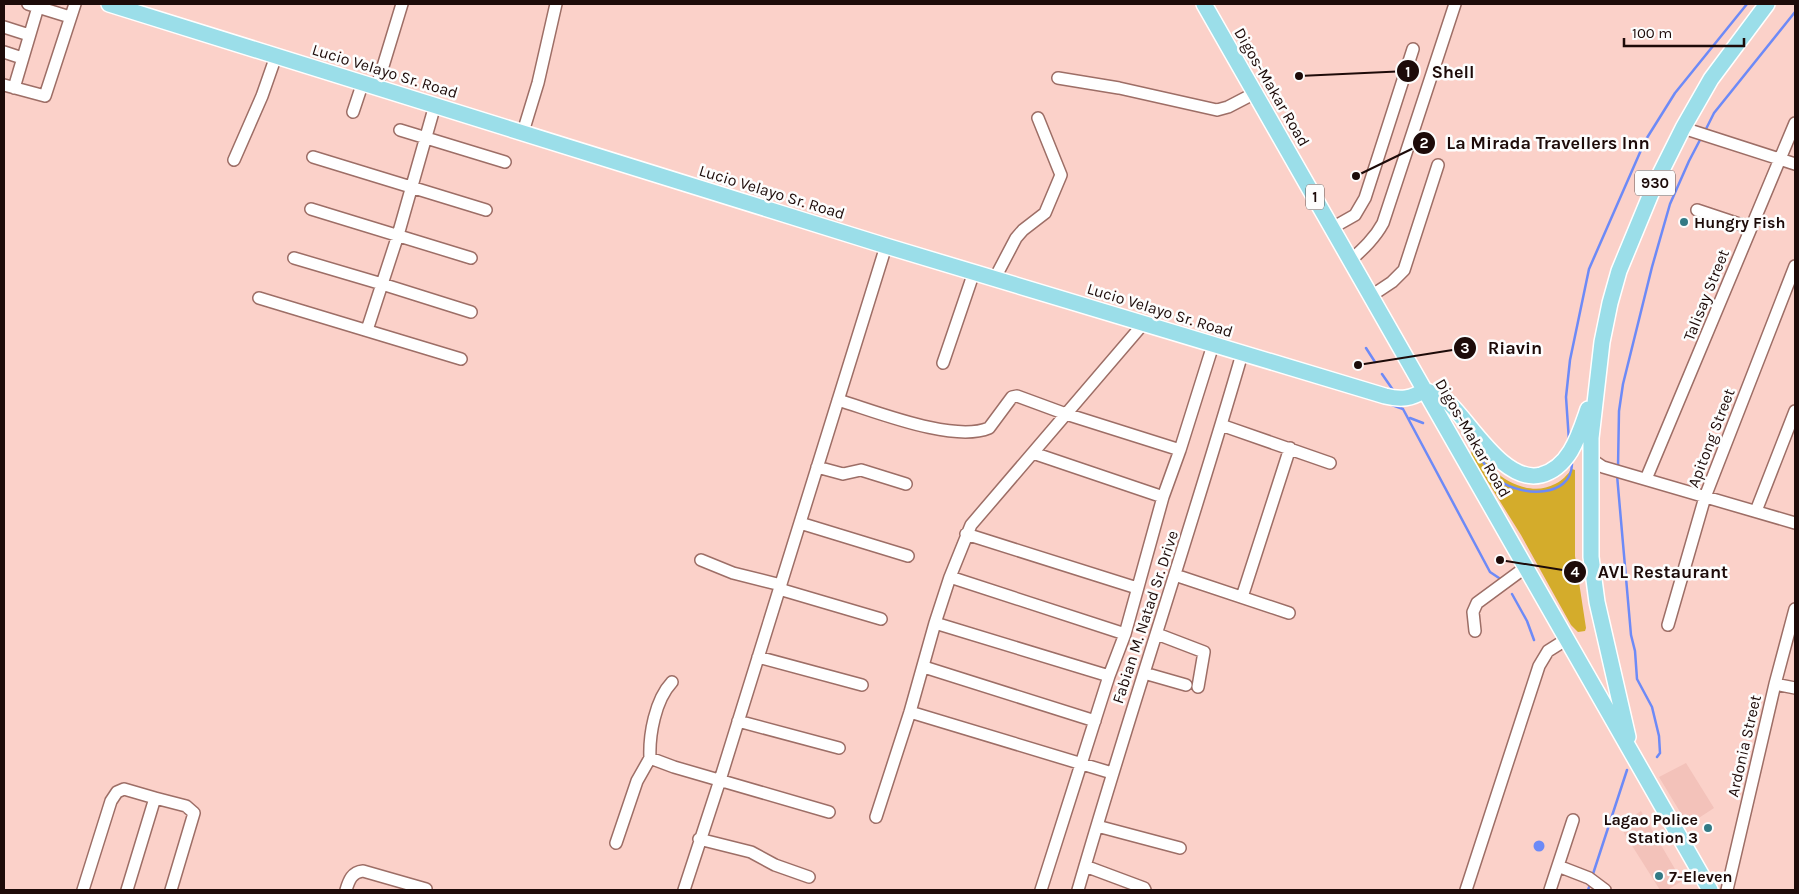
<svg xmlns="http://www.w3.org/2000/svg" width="1799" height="894" viewBox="0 0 1799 894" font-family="Karla,sans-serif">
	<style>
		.built { fill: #f3c2ba }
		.green { fill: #d4ac2b }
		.water { fill: #6d8af7 }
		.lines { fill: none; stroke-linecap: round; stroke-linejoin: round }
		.stream { stroke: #6d8af7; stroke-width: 2.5 }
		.minor-casing { stroke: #9d6e66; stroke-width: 14 }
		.major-casing { stroke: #fff; stroke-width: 18 }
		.minor { stroke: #fff; stroke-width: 11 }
		.major { stroke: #9bdee9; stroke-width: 15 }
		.poi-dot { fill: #337a85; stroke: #fdfdfd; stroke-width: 2 }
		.labels { text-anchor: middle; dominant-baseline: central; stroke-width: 5; stroke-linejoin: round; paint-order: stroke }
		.shield { fill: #fdfdfd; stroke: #605452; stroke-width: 1 }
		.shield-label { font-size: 15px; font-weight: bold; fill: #1d0b09 }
		.street-label { font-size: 16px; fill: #1d0b09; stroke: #fdfdfd }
		.poi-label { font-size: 16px; font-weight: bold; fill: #1d0b09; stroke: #fdfdfd; text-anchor: start }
		.leader { fill: none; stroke: #1d0b09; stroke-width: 2 }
		.callout-dot { fill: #1d0b09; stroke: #fdfdfd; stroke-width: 2 }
		.mark-label { font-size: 15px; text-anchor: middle; font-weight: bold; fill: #fff }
		.callout-label { font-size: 18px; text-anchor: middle; font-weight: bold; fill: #1d0b09; stroke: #fdfdfd; stroke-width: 5; stroke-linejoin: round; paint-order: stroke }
	</style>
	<rect width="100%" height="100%" fill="#fbd1c9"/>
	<path class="built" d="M1686,763L1714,808L1688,825L1659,777Z
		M1641,811L1682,881L1667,890H1660L1619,825Z"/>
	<path class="green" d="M1472,449L1477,450C1483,457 1488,465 1495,471C1509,485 1535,495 1555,484C1562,481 1567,475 1572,469L1575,470V556L1586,628L1585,631L1578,632L1571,625L1521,535L1471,455Z"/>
	<path class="water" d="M1533.5 846a5.5 5.5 0 1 1 11 0a5.5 5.5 0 1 1-11 0Z"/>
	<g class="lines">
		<path class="stream" d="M1705,131L1714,113L1795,12
			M1366,348L1375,362
			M1382,374L1393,390
			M1392,405L1403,409L1490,572L1502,580
			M1410,418L1423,423
			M1569,441L1566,397L1570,360L1589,269L1645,141L1675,93L1747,4
			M1477,454C1484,463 1491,474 1500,481C1521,496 1571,499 1572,464
			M1618,467L1619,411L1623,384L1652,267L1670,204L1689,161L1701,138
			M1617,475L1631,635L1635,651L1637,679L1652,707L1659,736L1660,753L1657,757
			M1512,594L1527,621L1534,640
			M1592,877L1627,770
			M1588,890L1591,882"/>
		<g class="minor-casing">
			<path id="minor" d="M28,4L70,17
				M4,27L29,35
				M4,52L22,58
				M1058,78L1119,88L1217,110L1228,107L1255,93
				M4,85L45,96L75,4
				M377,86L402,4
				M14,88L38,7
				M353,112L363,82
				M1683,128L1795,164
				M400,130L505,162
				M523,132L538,83L556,4
				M313,157L486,210
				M234,160L262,96L276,56
				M311,209L471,258
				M1697,210L1751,228
				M1332,228L1355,215L1365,198L1413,49
				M294,258L382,284L471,312
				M1351,260C1363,249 1375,238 1383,223L1455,4
				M995,278L1016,238L1023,230L1045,213L1061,175L1038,118
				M1371,296L1392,282L1404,270L1438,165
				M259,298L461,359
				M367,330L398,235L435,105
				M943,363L974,272
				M838,400C875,411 953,443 989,428L1012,397L1017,396L1066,414L1180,450
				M1221,425L1330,463
				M1033,453L1163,497
				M1591,459L1603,467L1795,523
				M817,467L843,474L861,470L906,484
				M1646,479L1795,123
				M1756,511L1795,411
				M800,523L908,556
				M966,534L1137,588
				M701,560L733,573L781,585
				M1175,575L1289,613
				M950,577L1125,634
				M779,589L881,619
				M1242,597L1290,448
				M935,623L1109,676
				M1668,625L1705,497L1795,266
				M1475,631L1473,612L1477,603L1526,567
				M1157,634L1204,652L1198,687
				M758,657L862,685
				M924,667L1095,721
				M1144,673L1186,685
				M1775,684L1795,688
				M910,712L1112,773
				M738,721L839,748
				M650,758C649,735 655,700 672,682
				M876,817L910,712L935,623L950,577L971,525L1144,323
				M1097,826L1180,848
				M699,839L751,852L775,865L809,877
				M616,843L637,781L650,758L674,767L829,812
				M1085,866L1144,888L1145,890
				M1558,866L1589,878L1605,890
				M83,890L111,801L117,792L124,789L155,798
				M127,890L155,798L186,806L194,813L171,890
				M346,890C349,880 352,872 363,871L426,889
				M684,890L720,780L886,246
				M1041,890L1109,676L1125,634L1163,497L1180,450L1213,345
				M1078,890C1130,710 1190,533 1242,354
				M1466,890L1539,666L1548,651L1567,639
				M1550,890L1573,820
				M1727,890L1775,684L1795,609"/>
		</g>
		<g class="major-casing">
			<path id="major" d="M109,4L886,246L1385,396C1401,400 1411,399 1425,390
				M1204,4L1710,890
				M1425,390C1434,394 1442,397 1449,403C1472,425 1505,484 1541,475C1570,467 1579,435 1588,409
				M1628,737L1597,602L1591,557V438L1602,342L1610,303L1619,271L1655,184L1683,128L1711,79L1767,4"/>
		</g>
		<use href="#minor" class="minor"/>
		<use href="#major" class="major"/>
	</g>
	<g class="poi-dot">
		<circle cx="1684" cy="222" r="5"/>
		<circle cx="1708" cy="828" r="5"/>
		<circle cx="1659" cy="876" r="5"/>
	</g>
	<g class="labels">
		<g class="shield">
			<rect x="1635" y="170.5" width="40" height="25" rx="4"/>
			<rect x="1306" y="184.5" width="18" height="25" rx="4"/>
		</g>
		<g class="shield-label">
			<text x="1655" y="183">930</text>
			<text x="1315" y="197">1</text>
		</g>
		<g class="street-label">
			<text transform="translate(385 71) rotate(17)">Lucio Velayo Sr. Road</text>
			<text transform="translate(1272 87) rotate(60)">Digos-Makar Road</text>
			<text transform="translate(772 192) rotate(17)">Lucio Velayo Sr. Road</text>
			<text transform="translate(1706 295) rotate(-68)">Talisay Street</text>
			<text transform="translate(1160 310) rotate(17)">Lucio Velayo Sr. Road</text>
			<text transform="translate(1473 438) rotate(60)">Digos-Makar Road</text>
			<text transform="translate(1711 438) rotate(-69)">Apitong Street</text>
			<text transform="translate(1145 617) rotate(-72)">Fabian M. Natad Sr. Drive</text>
			<text transform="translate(1744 746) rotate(-77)">Ardonia Street</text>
		</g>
		<g class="poi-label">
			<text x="1694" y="222">Hungry Fish</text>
			<text x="1698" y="819" text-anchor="end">Lagao Police<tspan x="1698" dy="18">Station 3</tspan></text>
			<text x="1669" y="876">7-Eleven</text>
		</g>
	</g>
	<path class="leader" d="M1299 76L1408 71M1356 176L1424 143M1358 365L1465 348M1500 560L1575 572"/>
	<g class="callout-dot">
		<circle cx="1299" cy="76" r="5"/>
		<circle cx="1356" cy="176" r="5"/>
		<circle cx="1358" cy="365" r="5"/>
		<circle cx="1500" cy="560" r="5"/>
		<circle cx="1408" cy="71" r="12"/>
		<circle cx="1424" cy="143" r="12"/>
		<circle cx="1465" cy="348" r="12"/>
		<circle cx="1575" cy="572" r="12"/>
	</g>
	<g class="mark-label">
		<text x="1408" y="77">1</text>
		<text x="1424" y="148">2</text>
		<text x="1465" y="353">3</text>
		<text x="1575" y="577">4</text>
	</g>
	<g class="callout-label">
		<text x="1453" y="78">Shell</text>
		<text x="1548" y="149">La Mirada Travellers Inn</text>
		<text x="1515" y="354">Riavin</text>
		<text x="1663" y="578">AVL Restaurant</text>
	</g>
	<rect width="1799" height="894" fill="none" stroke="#1d0b09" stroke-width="10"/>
	<path d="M1624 38v8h120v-8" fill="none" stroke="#1d0b09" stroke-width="2.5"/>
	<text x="1632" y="38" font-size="15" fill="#1d0b09" stroke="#fdfdfd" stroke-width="4" paint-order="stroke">100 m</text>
</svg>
